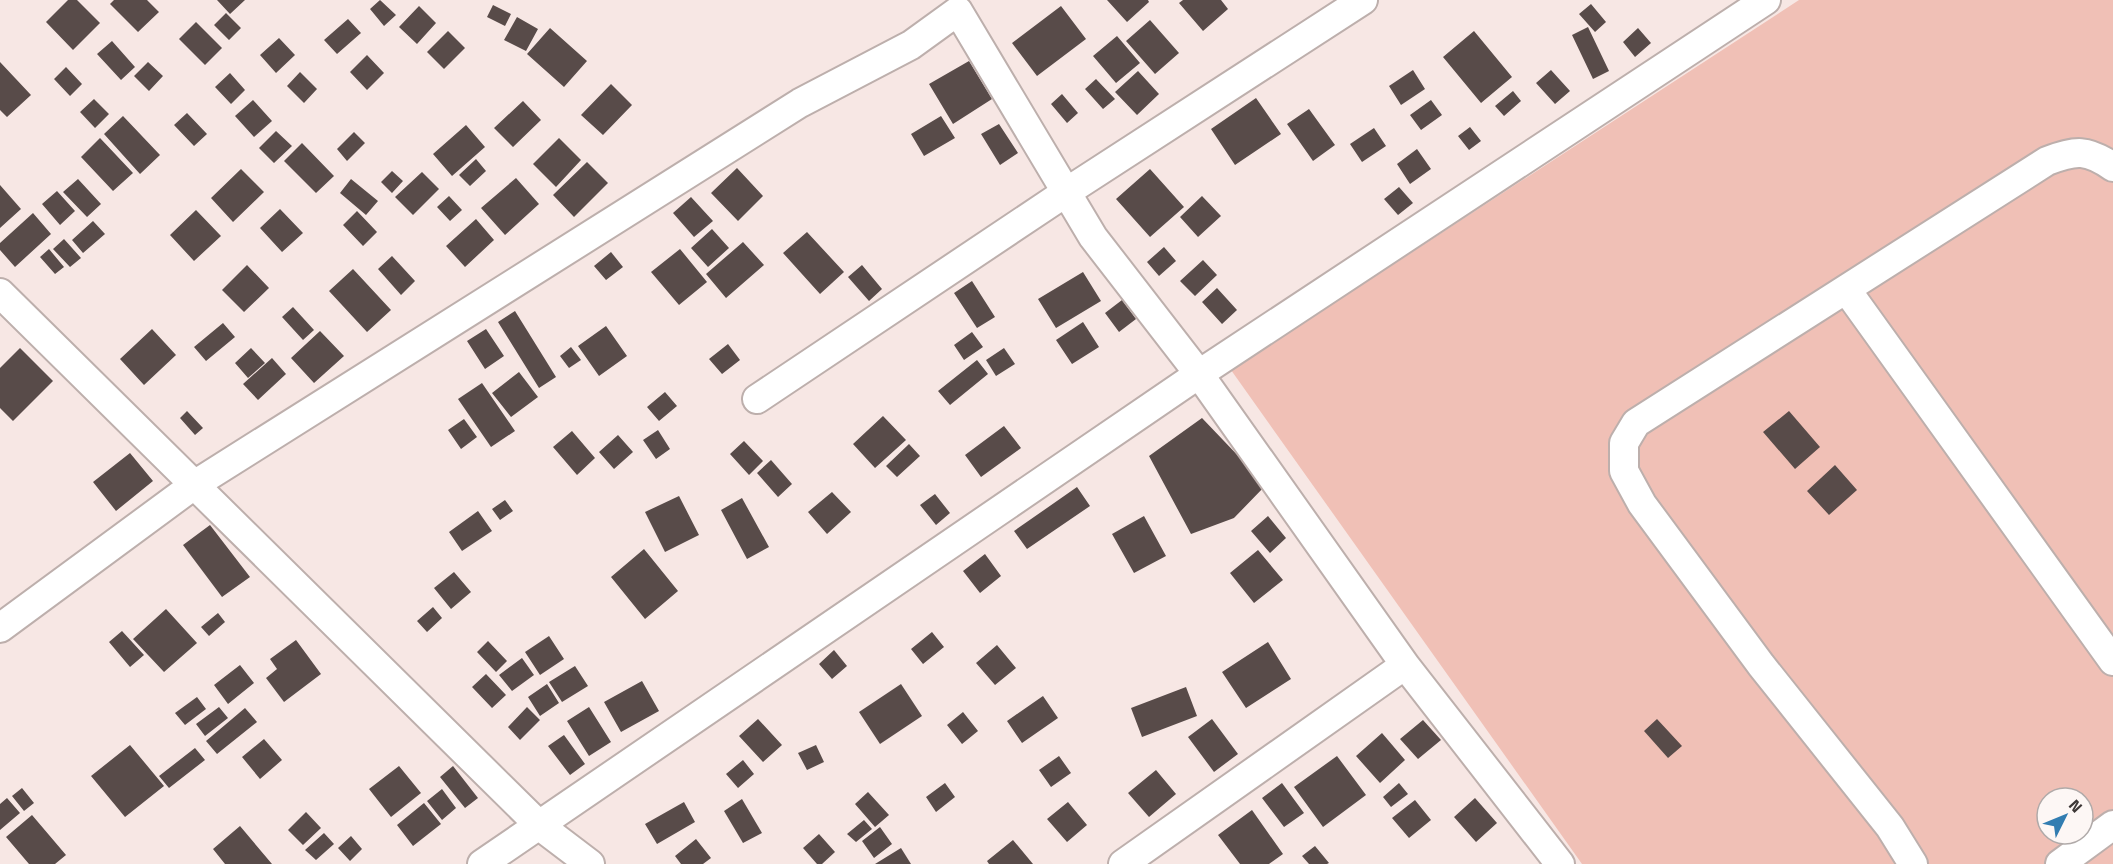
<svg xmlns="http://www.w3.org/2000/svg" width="2113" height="864" viewBox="0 0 2113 864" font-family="'Titillium Web',sans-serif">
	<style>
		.green { fill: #f0c0b6; fill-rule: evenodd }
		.building { fill: #584b49 }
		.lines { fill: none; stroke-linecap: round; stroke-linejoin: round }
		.minor-casing { stroke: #bdafac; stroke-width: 32 }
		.minor { stroke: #fff; stroke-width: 28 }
	</style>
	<rect width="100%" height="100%" fill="#f7e7e4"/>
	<path class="green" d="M1799,0H2113V864H1582L1231,370ZM2047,798H2083V834H2047Z"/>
	<path class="building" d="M68,0H77L100,23L73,50L46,22Z
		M114,0H147L159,12L138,32L110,4Z
		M217,0H245L230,14Z
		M380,0L396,15L384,26L370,9Z
		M1107,0H1148L1149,2L1127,22Z
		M1183,0H1221L1228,9L1203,31L1179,3Z
		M1591,4L1606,22L1595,32L1579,14Z
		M493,5L511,14L505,26L487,17Z
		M419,6L436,23L417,44L399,27Z
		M1061,6L1086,39L1037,76L1012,43Z
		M226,13L241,28L229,40L214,25Z
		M517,17L538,29L526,51L504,40Z
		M348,19L361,33L337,54L324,40Z
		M1150,20L1179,53L1155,74L1126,41Z
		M196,22L222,48L205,65L179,39Z
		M1588,27L1609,71L1593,79L1572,35Z
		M550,28L587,61L564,87L527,54Z
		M1638,28L1651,43L1635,57L1623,42Z
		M448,31L465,48L444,69L427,52Z
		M1474,31L1512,77L1481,103L1443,57Z
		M1117,36L1140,63L1116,83L1093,56Z
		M279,38L295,55L276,73L260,55Z
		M112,41L135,67L121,80L97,54Z
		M367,55L384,73L367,90L350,72Z
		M969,61L992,99L953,124L929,84Z
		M0,62L31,95L7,117L0,110Z
		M148,62L163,76L149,91L134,76Z
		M66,67L82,84L70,96L54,79Z
		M1413,70L1425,89L1401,105L1389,86Z
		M1551,70L1570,91L1555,104L1536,83Z
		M1138,71L1159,94L1137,115L1115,92Z
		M300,72L317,89L304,103L287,86Z
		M230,73L245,90L231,104L215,87Z
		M1096,79L1115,99L1103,109L1085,89Z
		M611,84L632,105L603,135L581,115Z
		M1513,91L1521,101L1504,116L1495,106Z
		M1062,94L1078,113L1067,123L1051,104Z
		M1256,98L1281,134L1235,165L1211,129Z
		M94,99L109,114L95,128L80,112Z
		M253,100L272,121L254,137L235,116Z
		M1431,100L1442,115L1421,130L1410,115Z
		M523,101L541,120L513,147L494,128Z
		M1309,109L1335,145L1313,161L1287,124Z
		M187,113L207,134L194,146L174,125Z
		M123,116L160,155L140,174L104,134Z
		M941,116L955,138L924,156L911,134Z
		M999,124L1018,153L1000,165L981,134Z
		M466,125L485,147L452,176L433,154Z
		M1470,127L1481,141L1469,150L1458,136Z
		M1374,128L1386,146L1362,162L1350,144Z
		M276,131L292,146L274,163L259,148Z
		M354,132L365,143L347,161L337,149Z
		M100,138L133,173L113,191L81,157Z
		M559,138L581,160L556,187L533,164Z
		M302,143L334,176L316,193L284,161Z
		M1417,149L1431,169L1410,184L1397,164Z
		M476,159L486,171L470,186L459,175Z
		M587,162L608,183L574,217L553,195Z
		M737,168L763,196L738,221L711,193Z
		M241,169L264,192L233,222L211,198Z
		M1150,169L1184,207L1150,237L1116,199Z
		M392,171L403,181L392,193L381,182Z
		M422,172L439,189L413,215L395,197Z
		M516,178L539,204L505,235L481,208Z
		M78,179L101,204L87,217L63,192Z
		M351,179L378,201L366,215L340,193Z
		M0,185L21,209L0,228Z
		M1399,187L1413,203L1398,215L1384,199Z
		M57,191L75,211L60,225L42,204Z
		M449,196L462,210L450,221L437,207Z
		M1202,196L1221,216L1198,237L1180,217Z
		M691,197L713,221L694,237L673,213Z
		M280,209L303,233L282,252L260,228Z
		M196,210L221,236L194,261L170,235Z
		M357,211L377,232L363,246L343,225Z
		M33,213L51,234L15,267L0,250V243Z
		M476,219L494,240L465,267L446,246Z
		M93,221L105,234L83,253L72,240Z
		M712,229L729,248L708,267L691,248Z
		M807,232L844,272L820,294L783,253Z
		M64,239L81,258L70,267L53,249Z
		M743,242L764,265L726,298L706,274Z
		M1164,247L1176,261L1159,276L1147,262Z
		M49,249L64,267L55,274L40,257Z
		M680,249L707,282L679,305L651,272Z
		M611,252L623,267L606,280L594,266Z
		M392,256L415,281L401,295L378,269Z
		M1203,260L1217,275L1195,296L1180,281Z
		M247,265L269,288L244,312L222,290Z
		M862,265L882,289L869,301L848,277Z
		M353,269L391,310L367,332L329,291Z
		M1083,272L1101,301L1056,328L1038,299Z
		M972,281L995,317L977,328L954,293Z
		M1217,288L1237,310L1222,324L1202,302Z
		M1122,300L1136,319L1119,332L1105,313Z
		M293,307L314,330L303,340L282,317Z
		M515,311L556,377L539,388L498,322Z
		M1083,322L1099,347L1072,364L1056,340Z
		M223,323L235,337L206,361L194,347Z
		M606,326L627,356L599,376L578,346Z
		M152,329L176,355L144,385L120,359Z
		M486,329L504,356L485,369L467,341Z
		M320,331L344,356L314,383L291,358Z
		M972,332L983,347L964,360L954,345Z
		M728,344L740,360L722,374L709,359Z
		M571,347L581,360L569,368L560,356Z
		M20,348L53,381L13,421L0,408V368Z
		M251,348L265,363L248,378L235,363Z
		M1004,348L1015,364L996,376L986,360Z
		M272,358L286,374L258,400L243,384Z
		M977,360L988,374L950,405L938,391Z
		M519,372L538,397L511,417L492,393Z
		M482,383L515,431L491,447L458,399Z
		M665,392L677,406L659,421L647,407Z
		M187,411L203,428L195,435L180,418Z
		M1789,411L1820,447L1795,469L1763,432Z
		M883,416L906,440L875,468L853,444Z
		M1202,418L1266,485L1234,518L1191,534L1149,456Z
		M464,419L477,437L461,449L448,430Z
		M1004,426L1021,448L981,477L965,455Z
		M658,430L670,449L656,459L643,440Z
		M572,431L595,458L577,475L553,447Z
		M618,435L633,452L614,469L599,452Z
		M744,441L763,461L749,475L730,454Z
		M909,444L920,456L897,477L886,466Z
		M130,453L153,481L116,511L93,482Z
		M771,460L792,484L778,497L757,473Z
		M1835,465L1857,490L1829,515L1807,491Z
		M1077,487L1090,506L1027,549L1014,531Z
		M832,492L851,512L827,534L808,512Z
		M935,494L950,513L936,525L920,505Z
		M679,496L699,535L665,552L645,512Z
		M742,498L769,547L747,559L721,510Z
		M505,500L513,511L500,520L492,509Z
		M478,511L492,531L462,551L449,532Z
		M1144,516L1166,556L1134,573L1112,534Z
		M1268,516L1286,538L1270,553L1251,531Z
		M210,525L250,577L222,597L183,545Z
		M644,549L678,591L645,619L611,577Z
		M1258,550L1283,580L1254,603L1230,573Z
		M985,554L1001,576L980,593L963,571Z
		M454,572L471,592L451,609L434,588Z
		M433,607L442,618L427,632L417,621Z
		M166,609L197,643L164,672L133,639Z
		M218,613L225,622L209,636L201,627Z
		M122,631L144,655L130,667L109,642Z
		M932,632L944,647L923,664L911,649Z
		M549,636L564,659L540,675L525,652Z
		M296,640L321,674L284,702L266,678L277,669L270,659Z
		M488,641L507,661L496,672L477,652Z
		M1268,642L1291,679L1246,708L1222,672Z
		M997,645L1016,668L995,685L976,663Z
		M834,650L847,666L832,679L819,664Z
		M522,658L534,675L512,691L499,675Z
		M240,665L254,683L228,704L214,685Z
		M575,666L588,686L562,702L549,682Z
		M486,674L506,695L492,708L472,687Z
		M642,681L659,711L621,732L604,702Z
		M547,684L559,703L540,716L528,697Z
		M901,684L922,716L880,744L859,712Z
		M1186,687L1197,716L1142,737L1131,708Z
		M1043,696L1058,718L1022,743L1007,721Z
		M197,697L206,709L185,725L175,713Z
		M219,707L228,718L205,736L196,724Z
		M527,707L540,720L520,740L508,727Z
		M589,707L611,742L589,756L567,721Z
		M245,708L257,722L217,754L206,741Z
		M963,712L978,731L962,744L947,725Z
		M758,719L782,745L763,762L739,736Z
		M1212,719L1238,754L1214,772L1188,737Z
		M1657,719L1682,746L1668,758L1644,731Z
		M1423,720L1441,740L1418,759L1400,739Z
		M1382,733L1405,760L1380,783L1356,756Z
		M564,735L585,764L570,775L548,746Z
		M264,739L282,760L260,779L242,757Z
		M130,745L164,786L125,817L91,776Z
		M816,745L824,762L807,770L798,753Z
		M195,748L205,760L169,788L159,776Z
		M1059,756L1071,773L1051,787L1039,770Z
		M1337,756L1366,795L1323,827L1294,787Z
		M743,760L754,774L738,788L726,774Z
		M399,766L421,793L391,817L369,789Z
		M453,766L478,798L465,808L440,777Z
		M1156,770L1176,794L1149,817L1128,793Z
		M945,783L955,797L936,812L926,797Z
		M1282,783L1304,813L1284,827L1262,798Z
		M1399,783L1408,794L1391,807L1383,797Z
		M22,788L34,803L24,811L12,796Z
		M442,789L456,808L442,820L427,801Z
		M868,792L889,815L875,827L855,804Z
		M7,798L20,813L0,830V804Z
		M1475,798L1497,823L1476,842L1454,817Z
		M742,799L762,833L743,843L724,811Z
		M1415,800L1431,820L1409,838L1392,818Z
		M684,802L695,822L657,844L645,824Z
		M1068,802L1087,825L1067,842L1047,819Z
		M424,803L441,824L413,846L397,825Z
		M1252,810L1283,854L1269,864H1240L1218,835Z
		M306,812L321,828L303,845L288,830Z
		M32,815L66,855L55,864H29L6,837Z
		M864,820L872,829L856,842L847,834Z
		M240,826L272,864H225L213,849Z
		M880,827L892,844L874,858L862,841Z
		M324,833L334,844L316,860L305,850Z
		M819,834L835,852L822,864H817L803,848Z
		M351,836L362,849L350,861L338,848Z
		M696,839L711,858L703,864H681L675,856Z
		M1013,840L1033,864H989L987,861Z
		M1315,846L1329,863L1327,864H1309L1302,856Z
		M901,848L911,864H875Z"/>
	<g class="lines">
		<g class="minor-casing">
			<path id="minor" d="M1846,289L2113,661
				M0,293L540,826L590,864
				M757,399L1065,193L1363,0
				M0,628L194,485L800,103L911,45L958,11L1093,237L1199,374L1405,665L1560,864
				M482,864L1199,374L1766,0
				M1123,864L1405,665
				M1913,864L1890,827L1761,665L1642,504L1624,471V443L1636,423L2047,161C2076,150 2087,149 2113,167
				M2060,864L2113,825"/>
		</g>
		<use href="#minor" class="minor"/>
	</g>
	<g transform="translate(2065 816) rotate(47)"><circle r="28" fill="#fdf7f5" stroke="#b0aaa9" stroke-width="1.5"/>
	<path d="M0-4.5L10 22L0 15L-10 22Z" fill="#327db1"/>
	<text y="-9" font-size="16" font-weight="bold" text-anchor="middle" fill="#3d3736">N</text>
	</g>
</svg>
